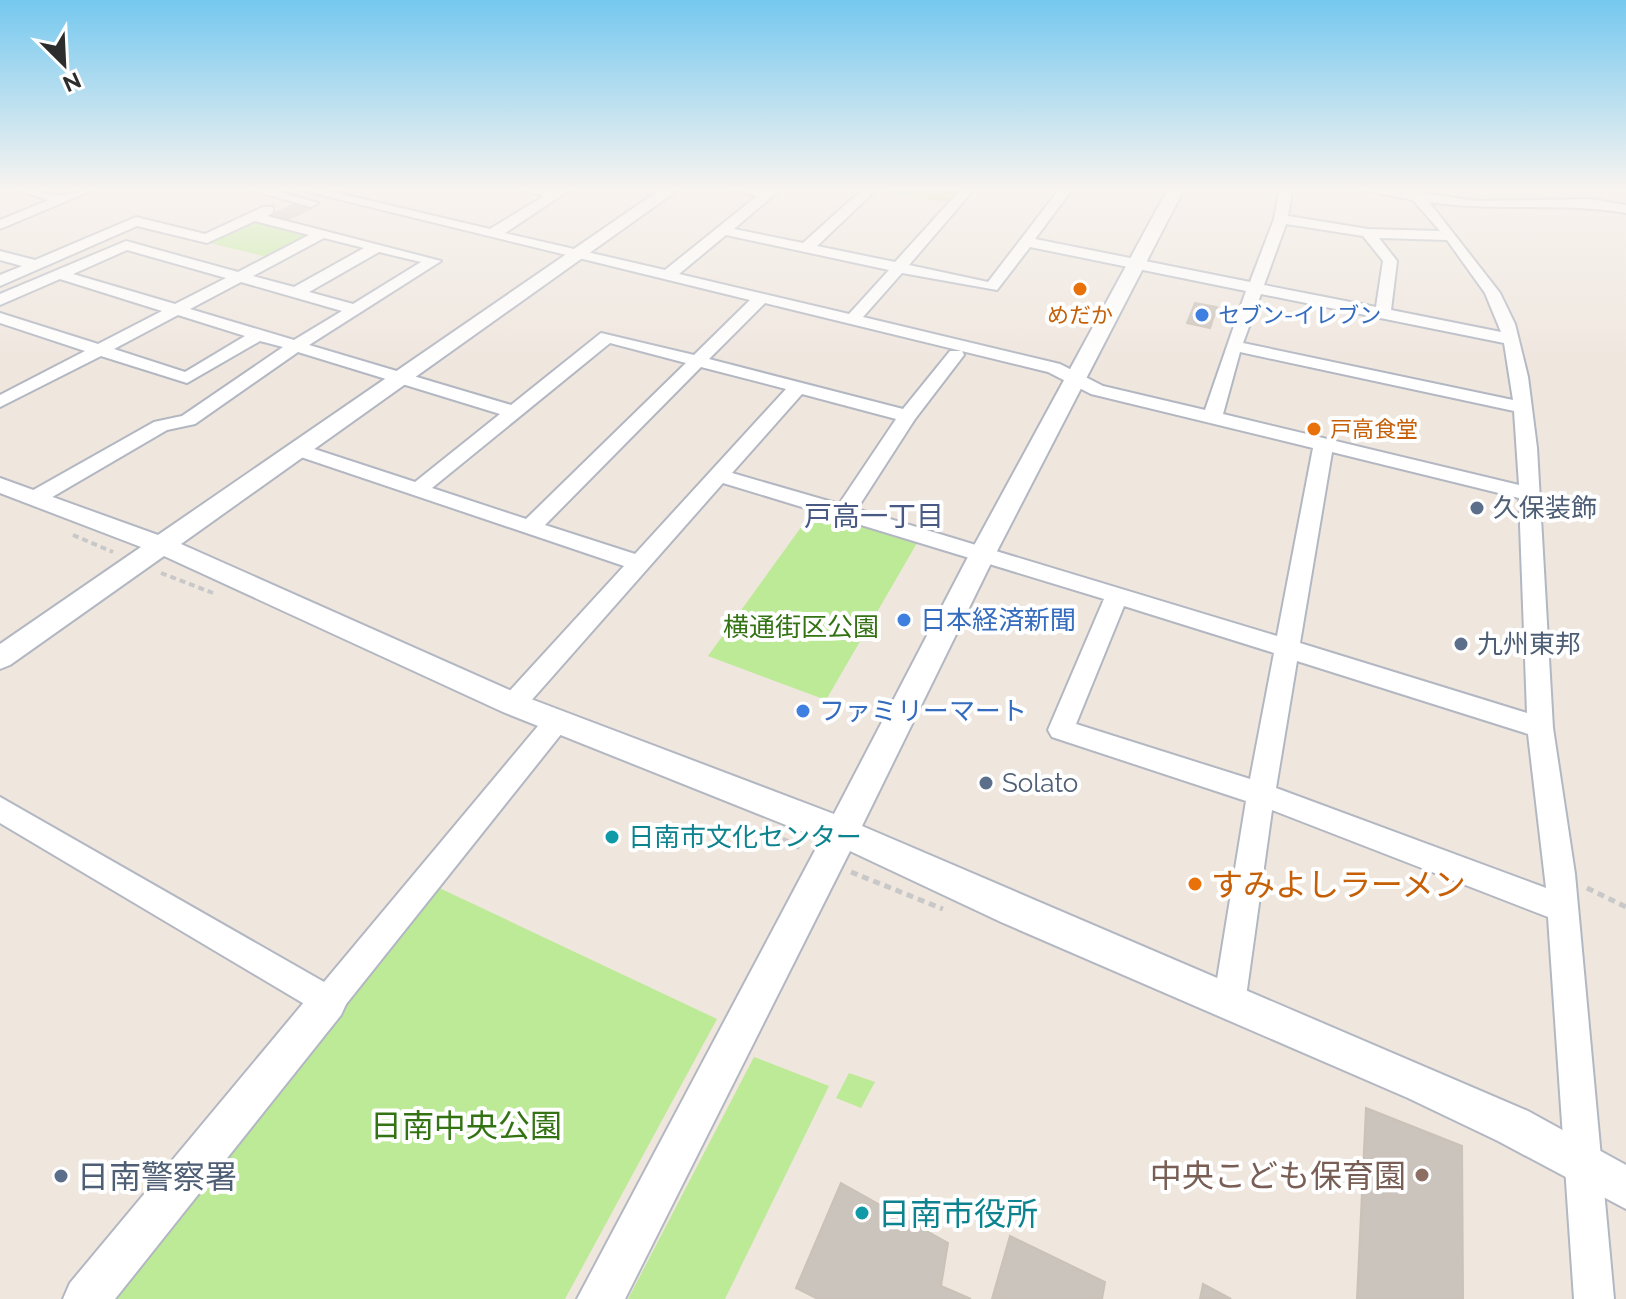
<svg xmlns="http://www.w3.org/2000/svg" width="1626" height="1299" viewBox="0 0 1626 1299" font-family="Raleway,'Noto Sans JP',sans-serif">
	<style>
		.green { fill: #bdea96 }
		.building { fill: #cbc4bd; stroke: #cbc2b7; stroke-width: 2 }
		.lines { fill: none; stroke-linecap: round; stroke-linejoin: round }
		.minor-casing { stroke: #b2b7c2; stroke-width: 4 }
		.tertiary-casing { stroke: #b2b7c2; stroke-width: 4 }
		.path-far1 { stroke: #c8c8c8; stroke-width: 4; stroke-dasharray: 6 4; stroke-linecap: butt }
		.path { stroke: #c8c8c8; stroke-width: 5; stroke-dasharray: 7 5; stroke-linecap: butt }
		.minor { fill: #fff; fill-rule: evenodd }
		.tertiary { fill: #fff; fill-rule: evenodd }
		.food-dot { fill: #e8710a; stroke: #fff; stroke-width: 3 }
		.shop-dot { fill: #3f7fe0; stroke: #fff; stroke-width: 3 }
		.service-dot { fill: #5c6f8a; stroke: #fff; stroke-width: 3 }
		.culture-dot { fill: #0f9aa8; stroke: #fff; stroke-width: 3 }
		.education-dot { fill: #8d6e63; stroke: #fff; stroke-width: 3 }
		.labels { text-anchor: middle; dominant-baseline: central; stroke-width: 8; stroke-linejoin: round; paint-order: stroke }
		.far-food-label { font-size: 22px; fill: #c56008; stroke: #fff }
		.far-shop-label { font-size: 22px; fill: #366cbe; stroke: #fff; text-anchor: start }
		.service-label { font-size: 26px; fill: #4e5e75; stroke: #fff; text-anchor: start }
		.shop-label { font-size: 26px; fill: #366cbe; stroke: #fff; text-anchor: start }
		.park-label { font-size: 26px; fill: #337314; stroke: #fff }
		.culture-label { font-size: 26px; fill: #0d838f; stroke: #fff; text-anchor: start }
		.neighbourhood-label { font-size: 28px; fill: #485a83; stroke: #fff }
		.near-food-label { font-size: 32px; fill: #c56008; stroke: #fff; text-anchor: start }
		.near-park-label { font-size: 32px; fill: #337314; stroke: #fff }
		.near-education-label { font-size: 32px; fill: #785e54; stroke: #fff; text-anchor: end }
		.near-service-label { font-size: 32px; fill: #4e5e75; stroke: #fff; text-anchor: start }
		.near-culture-label { font-size: 32px; fill: #0d838f; stroke: #fff; text-anchor: start }
	</style>
	<rect width="100%" height="100%" fill="#efe6de"/>
	<path class="green" d="M878,187H970L955,204L875,190Z
		M257,217L317,234L271,258L206,242Z
		M812,512L917,543L826,700L708,656Z
		M433,885L717,1019L565,1299H95Z
		M754,1057L829,1086L725,1299H628Z
		M849,1073L875,1082L861,1108L836,1098Z"/>
	<path class="building" d="M293,205L310,209L284,221L266,217Z
		M1195,303L1217,307L1210,328L1187,323Z
		M1366,1108L1462,1146L1463,1299H1357Z
		M841,1183L948,1243L941,1286L971,1299H818L796,1288Z
		M1010,1236L1105,1282L1102,1299H992Z
		M1203,1284L1231,1299H1200Z"/>
	<g class="lines">
		<g class="minor-casing">
			<path id="minor" d="M8,187C25,187 48,196 61,195C73,195 84,187 100,187L0,229V220L49,200Z
				M241,187H263L318,203L311,207Z
				M289,187H312L490,229L544,196L514,187L553,191L574,187L505,233L665,270L757,196L723,187H783L734,229L803,243L865,187H879L817,246L895,262L963,187H976L909,265L988,282L1061,187H1074L1035,239L1250,282L1274,219L1280,187H1293L1288,216L1368,229L1440,231L1413,200L1348,187L1405,191L1403,187H1416L1421,193L1476,201L1589,199L1626,205V213C1561,202 1495,212 1429,202L1500,293L1515,324L1528,377L1537,448L1553,728L1575,874L1614,1299H1574L1548,917L1272,810L1245,1004L1240,1015L1229,1020L1218,1015L1213,1004L1246,801L1052,737L1048,730L1104,599L723,483L522,711L513,714L504,711L500,704L504,697L624,566L289,453L286,449L296,443L415,482L500,414L298,352L195,424L167,430L42,503H28L25,498L28,493L154,422L182,416L283,347L260,341L187,383L101,356L0,407V395L85,351L0,323V313L98,344L162,311L60,279L0,305V294L126,241L238,272L309,235L255,221L207,243L137,226L0,286V275L22,266L0,260V251L35,260L136,217L205,234L263,207H273V213L267,216L441,261L309,345L511,405L601,333L694,355L750,300ZM1286,224L1363,236L1383,261L1376,307L1264,285ZM726,235L889,270L849,314L679,274ZM324,238L364,248L294,287L253,276ZM1379,238L1447,240L1485,293L1501,332L1391,310L1397,261ZM1030,247L1246,291L1205,410L1103,386L1060,364L863,317L902,273L997,290ZM127,250L226,278L175,304L73,274ZM379,252L421,262L353,304L309,292ZM241,282L342,311L294,340L190,309ZM1261,294L1504,343L1513,400L1243,343ZM765,303L1048,372L1091,394L1313,448L1277,636L857,509L915,419L964,355L962,351H950L903,409L709,359ZM178,315L245,336L185,372L114,349ZM610,343L686,363L526,519L432,488ZM1240,352L1514,411L1519,485L1223,414ZM701,367L786,389L635,554L545,525ZM802,394L896,419L839,504L732,473ZM1332,452L1519,498L1527,713L1300,643ZM1124,606L1274,653L1250,779L1076,724ZM1297,661L1528,734L1546,888L1276,788Z
				M557,711L566,714L570,721L566,728L339,1013L328,1018L0,823V797L324,982L548,714Z"/>
		</g>
		<g class="tertiary-casing">
			<path id="tertiary" d="M664,187H682L181,544L523,696L834,814L970,553L1169,187H1185L996,553L862,826L1528,1111L1626,1165V1209L1498,1141L1408,1098L1001,922L850,851L625,1299H577L821,839L503,712L164,556L10,665L0,669V644L141,547L0,493V478L158,535Z
				M328,983L341,989L347,1002L341,1015L115,1299H63L70,1283L315,989Z"/>
		</g>
		<path class="path-far1" d="M73,535L113,552
			M161,573L213,593"/>
		<path class="path" d="M761,829L803,849
			M851,872L943,909
			M1587,888L1626,907"/>
		<use href="#minor" class="minor"/>
		<use href="#tertiary" class="tertiary"/>
	</g>
	<linearGradient id="sky" x2="0" y2="1"><stop stop-color="#75c8ef"/><stop offset="0.51" stop-color="#f8f4f0"/><stop offset="1" stop-color="#f8f4f0" stop-opacity="0"/></linearGradient>
	<rect width="1626" height="369" fill="url(#sky)"/>
	<g class="food-dot">
		<circle cx="1080" cy="289" r="8"/>
		<circle cx="1314" cy="429" r="8"/>
		<circle cx="1195" cy="884" r="8"/>
	</g>
	<g class="shop-dot">
		<circle cx="1202" cy="315" r="8"/>
		<circle cx="904" cy="620" r="8"/>
		<circle cx="803" cy="711" r="8"/>
	</g>
	<g class="service-dot">
		<circle cx="1477" cy="508" r="8"/>
		<circle cx="1461" cy="644" r="8"/>
		<circle cx="986" cy="783" r="8"/>
		<circle cx="61" cy="1176" r="8"/>
	</g>
	<g class="culture-dot">
		<circle cx="612" cy="837" r="8"/>
		<circle cx="862" cy="1213" r="8"/>
	</g>
	<circle class="education-dot" cx="1422" cy="1175" r="8"/>
	<g class="labels">
		<g class="far-food-label">
			<text x="1080" y="315">めだか</text>
			<text x="1330" y="429" text-anchor="start">戸高食堂</text>
		</g>
		<g class="far-shop-label">
			<text x="1218" y="315">セブン-イレブン</text>
		</g>
		<g class="service-label">
			<text x="1493" y="508">久保装飾</text>
			<text x="1477" y="644">九州東邦</text>
			<text x="1002" y="783">Solato</text>
		</g>
		<g class="shop-label">
			<text x="920" y="620">日本経済新聞</text>
			<text x="819" y="711">ファミリーマート</text>
		</g>
		<g class="park-label">
			<text x="801" y="627">横通街区公園</text>
		</g>
		<g class="culture-label">
			<text x="628" y="837">日南市文化センター</text>
		</g>
		<g class="neighbourhood-label">
			<text x="874" y="516">戸高一丁目</text>
		</g>
		<g class="near-food-label">
			<text x="1211" y="884">すみよしラーメン</text>
		</g>
		<g class="near-park-label">
			<text x="466" y="1125">日南中央公園</text>
		</g>
		<g class="near-education-label">
			<text x="1406" y="1175">中央こども保育園</text>
		</g>
		<g class="near-service-label">
			<text x="77" y="1176">日南警察署</text>
		</g>
		<g class="near-culture-label">
			<text x="878" y="1213">日南市役所</text>
		</g>
	</g>
	<g transform="translate(64 64) rotate(156)" stroke="#ffffff" stroke-width="6" paint-order="stroke">
	<path d="M0-6L14 30L0 20L-14 30Z" fill="#2d2d2d"/>
	<text y="-12" font-size="22" font-weight="bold" text-anchor="middle" fill="#2d2d2d">N</text>
	</g>
</svg>
